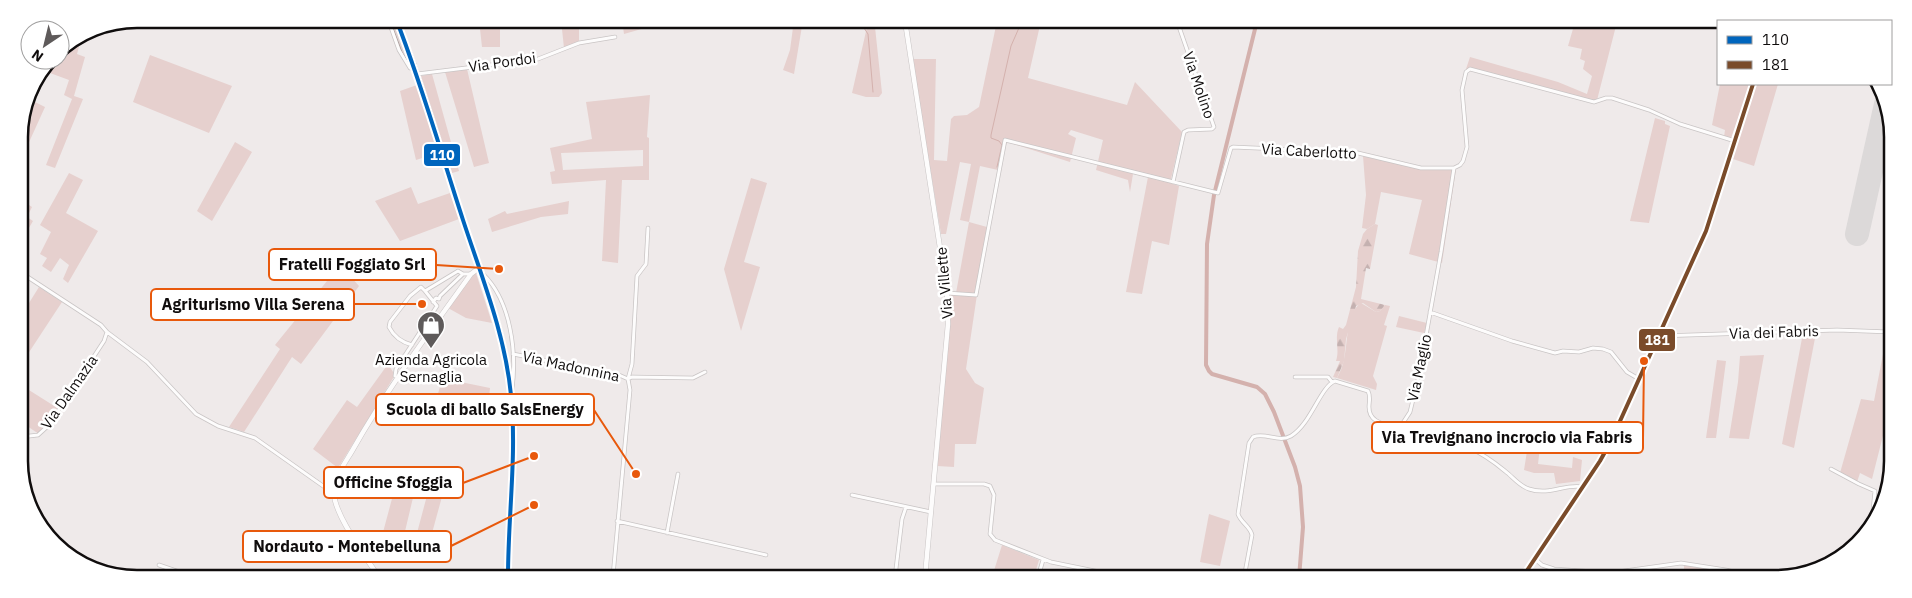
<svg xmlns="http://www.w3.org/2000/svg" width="1912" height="598" viewBox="0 0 1912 598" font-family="'IBM Plex Sans',sans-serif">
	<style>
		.green { fill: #e6d0ce; fill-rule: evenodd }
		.forest { fill: url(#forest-firs) }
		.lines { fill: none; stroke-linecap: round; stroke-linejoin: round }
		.stream { stroke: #d4b1ad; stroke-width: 1 }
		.canal { stroke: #d4b1ad; stroke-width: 4 }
		.runway { stroke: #dcd9d9; stroke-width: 24 }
		.street-casing { stroke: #c9c5c5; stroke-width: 4.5 }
		.secondary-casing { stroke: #c9c5c5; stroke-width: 5.5 }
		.primary-casing { stroke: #a99c9b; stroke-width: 6 }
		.highway-casing { stroke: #a99c9b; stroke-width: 7 }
		.street { stroke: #fdfcfc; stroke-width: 3 }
		.secondary { stroke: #fdfcfc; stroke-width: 4.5 }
		.primary { stroke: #eae3e2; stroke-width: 5 }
		.highway { stroke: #ded2d1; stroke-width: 5.5 }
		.bus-1-casing { stroke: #fff; stroke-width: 8 }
		.bus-2-casing { stroke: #fff; stroke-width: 8 }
		.bus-1 { stroke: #0065bd; stroke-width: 4 }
		.bus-2 { stroke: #7a4b2a; stroke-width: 4 }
		.labels { text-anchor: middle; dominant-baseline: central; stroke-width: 5; stroke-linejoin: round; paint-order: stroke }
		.street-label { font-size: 15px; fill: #100d0d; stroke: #fff }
		.poi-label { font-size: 15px; fill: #100d0d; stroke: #fff }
		.rim { fill: none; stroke: #100d0d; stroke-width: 2.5 }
		.leader { fill: none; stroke: #e8590c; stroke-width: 2 }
		.callout-dot { fill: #e8590c; stroke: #fff; stroke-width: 2 }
		.callout { fill: #fff; stroke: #e8590c; stroke-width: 2 }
		.callout-label { font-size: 16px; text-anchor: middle; font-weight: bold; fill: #100d0d }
		.line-badge { stroke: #fff; stroke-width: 2 }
		.badge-label { font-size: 14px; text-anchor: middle; font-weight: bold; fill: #fff }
	</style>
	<defs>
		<pattern id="forest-firs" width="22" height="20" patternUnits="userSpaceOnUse" patternTransform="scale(1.25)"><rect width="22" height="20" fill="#e6d0ce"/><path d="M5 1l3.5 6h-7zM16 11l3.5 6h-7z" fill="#c4b1b0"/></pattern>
	</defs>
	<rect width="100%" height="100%" fill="#efeaea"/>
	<path class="green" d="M479,20H500V47H482Z
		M561,20H592L591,25H579V42L564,48Z
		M622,20H651L652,26L624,34Z
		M794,20H803L794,74L783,70L790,50Z
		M997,21H1041L1028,78L1127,105L1135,82L1182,132L1170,183L1179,186L1169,245L1152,241L1142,294L1126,292L1148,177L1133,174L1130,192L1128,180L1096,170L1103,140L1071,130L1068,134L1076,138L1070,162L1007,142L998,170L980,166L969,222L987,227L966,369L975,383L984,388L976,444H955L954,467L937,466L950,323L949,292L956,293L969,222L960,220L971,164L960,162L946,234H941L912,59H936L934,160L947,161L951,119L954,116L967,115L979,107Z
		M1575,22H1617L1596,104L1466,69L1470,57L1558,82L1587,94L1592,76L1583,69L1585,61L1580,59L1582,49L1568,46Z
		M867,27H875L882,93L879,97H866L852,93Z
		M76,38L81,39L77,54L85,57L74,96L83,99L55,168L46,165L72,99L64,95L69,80L50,73L54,60H60V48Z
		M150,55L232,86L209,133L133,102Z
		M467,69L489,163L474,167L445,72Z
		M432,74L459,171L452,173L421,76Z
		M1720,84H1750L1730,141L1724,137L1725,130L1712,125Z
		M1756,84H1778L1754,166L1733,159L1737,140Z
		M417,85L438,153L416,160L400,91Z
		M650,95L647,137L649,138V180H622L618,263L602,261L606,180L552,184L550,172L555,171L550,148L592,139L586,102ZM643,150V166L563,170L561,153Z
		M35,102L45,107L25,151L19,148V134Z
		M1655,118L1665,121V124L1670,126L1649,223L1630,221Z
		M235,142L252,152L212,221L197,211Z
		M1363,156L1420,169H1456L1442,263L1409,254L1422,200L1381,192L1375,224L1367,229L1362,228L1366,195Z
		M69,173L83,180L66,213L98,231L68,283L63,279L69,265L60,258L51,272L42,266L47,258L40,254L51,232L40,225Z
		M751,178L767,183L744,262L760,267L741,331L724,269Z
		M411,187L418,204L450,193L459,219L400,241L375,201Z
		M19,198L32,207L27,217L33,221L20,243Z
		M569,201L568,214L541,217L492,232L488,219L505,211L507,214Z
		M340,265L359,286L301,364L292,357L244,432L229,427L280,349L275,345Z
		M475,270L492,323L466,318L448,308Z
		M39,287L62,302L20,366V311L26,302L29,303Z
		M1361,303L1376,312L1380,311L1385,305L1390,306L1384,325L1387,326L1373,376L1377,384L1376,390L1337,378C1340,372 1343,366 1344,359C1348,344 1346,312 1361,303Z
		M1399,316L1427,323L1424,333L1396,327Z
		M1803,333H1816L1794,448L1782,444Z
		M1887,333H1890V408L1872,479L1860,473L1857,482L1840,473L1861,399L1874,401Z
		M1764,355L1749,439L1729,438L1738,382L1740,356Z
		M1717,360L1726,361L1716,438H1706Z
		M388,364L395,375L338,468L313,449L347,400L357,407Z
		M444,373L446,379L490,388L489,398L482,397L483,407L474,405L458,411L459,416L428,407L433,396L437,397Z
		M21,385L59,409L49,424L39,434L21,422Z
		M1528,445L1540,447L1538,464L1572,468L1573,457L1582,460L1580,481L1556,484L1554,473H1534L1524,470Z
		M381,466L441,484L455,485L456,495L443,493L426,555L415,553L416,549L413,548L429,488L416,485L402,544L382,536L397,480L379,474Z
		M1209,514L1230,521L1220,566L1200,562Z
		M1002,545L1039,560L1034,577H992Z
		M1684,564L1722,569L1720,579H1684Z"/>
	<path class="forest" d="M1375,224L1378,225L1370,269L1366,268L1361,299L1385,305L1380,311L1376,312L1363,303L1356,306L1346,339L1344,361L1337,378L1333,377L1340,361H1336C1340,350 1334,338 1339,327L1343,329L1346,325L1356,287L1358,251L1363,234L1367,229Z"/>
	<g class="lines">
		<path class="stream" d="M835,20L864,28L868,34L873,92
			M1027,25L1031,21
			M997,167L1002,145L999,141L991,138V135L1011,46L1022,21"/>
		<path class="canal" d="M1257,21L1214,195L1207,244L1206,365L1209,371L1212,374L1257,387L1265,394L1274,412L1295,467L1300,486L1303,527L1299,578"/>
		<path class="runway" d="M1857,234L1886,104"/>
		<g class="street-casing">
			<path id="street" d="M388,19L399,50L410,68L415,69
				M417,74L538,59L579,43L615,37
				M1173,182L1184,132L1188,130L1212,129L1214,127L1177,21
				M20,272L101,325L107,332L104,341L49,425L38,435L21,437
				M483,274C511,301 517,352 512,390
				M947,293L976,295L1005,140L1218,193L1231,148L1233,147L1358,153L1421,168H1454L1460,165L1463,161L1467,147L1462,90L1466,72L1470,69L1594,102L1606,98H1612L1649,110L1680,124L1735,141
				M433,302L436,298L439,299L440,296L463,274
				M1430,312L1512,341L1555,353L1563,351L1579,352L1593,348L1603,349L1611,352L1627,372L1639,379
				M107,332L147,362L196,414L218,426L255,438L333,493
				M1659,336L1837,330L1890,332
				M412,345C401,342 394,337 389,327L390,322L410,296L421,287L425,291
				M513,354L619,375L628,379
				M395,376L396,369L437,306L425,291L458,271L463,274H471
				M1295,377H1328L1332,382
				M628,379L632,377L693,378L705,372
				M1399,429C1420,441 1443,436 1466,446C1479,452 1493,461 1505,471C1513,477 1519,486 1529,489C1550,496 1566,483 1583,487
				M1831,469L1859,484L1875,491L1872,519
				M934,484H984L990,486L994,495L990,534L995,540L1051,562L1129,578
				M852,495L931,512
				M617,521L766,555
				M667,533L678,474
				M1535,559L1542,565L1554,569L1610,573L1681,563L1726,570L1762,579
				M159,565L188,575
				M613,576L630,390L628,379L632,364L637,276L646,264L648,228
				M895,577L902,519L906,507
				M1038,577L1043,560
				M1244,578L1252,535C1250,526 1241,523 1238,514L1249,443L1253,437C1265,432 1279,443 1291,436C1311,424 1320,387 1335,381L1368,391C1371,397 1369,401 1369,407C1369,424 1387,424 1399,429L1410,412L1419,375L1441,252L1454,168"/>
		</g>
		<g class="secondary-casing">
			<path id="secondary" d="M905,21L947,293L948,324L925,577
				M20,126L51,60
				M378,576C366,557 333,513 334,492C334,477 345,463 352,451C387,389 430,331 471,274L479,268
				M1522,578L1600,461L1611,441L1706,231L1753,84"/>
		</g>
		<g class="primary-casing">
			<path id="primary" d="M396,19C423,85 442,153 463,220C482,277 506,335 511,395C517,455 507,516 508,576"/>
		</g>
		<g class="highway-casing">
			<path id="highway" d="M393,19L405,51L413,64"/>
		</g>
		<use href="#street" class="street"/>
		<use href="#secondary" class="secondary"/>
		<use href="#primary" class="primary"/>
		<use href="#highway" class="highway"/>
		<g class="bus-1-casing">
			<path id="bus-1" d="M396,19C422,85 441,153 463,220C482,278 505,334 511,395C517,455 508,516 508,576"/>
		</g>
		<g class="bus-2-casing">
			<path id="bus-2" d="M1522,578L1600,461L1611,441L1706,231L1753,84"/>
		</g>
		<use href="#bus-1" class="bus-1"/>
		<use href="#bus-2" class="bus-2"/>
	</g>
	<defs>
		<g id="shop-pin" transform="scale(1.4375)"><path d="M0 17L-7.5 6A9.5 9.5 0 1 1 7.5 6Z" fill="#5e5a5a" stroke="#fff"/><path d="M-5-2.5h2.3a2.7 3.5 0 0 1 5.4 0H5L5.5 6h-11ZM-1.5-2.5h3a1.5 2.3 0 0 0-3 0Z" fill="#fff"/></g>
	</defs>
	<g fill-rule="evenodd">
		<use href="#shop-pin" x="431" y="325"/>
	</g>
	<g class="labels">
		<g class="street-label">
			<text transform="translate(502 62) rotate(-8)">Via Pordoi</text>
			<text transform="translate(1199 85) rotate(71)">Via Molino</text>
			<text transform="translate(1309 151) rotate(3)">Via Caberlotto</text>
			<text transform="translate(944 283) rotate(-95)">Via Villette</text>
			<text transform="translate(1774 332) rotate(-2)">Via dei Fabris</text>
			<text transform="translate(571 366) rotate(12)">Via Madonnina</text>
			<text transform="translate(1419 368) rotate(-78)">Via Maglio</text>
			<text transform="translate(69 392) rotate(-55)">Via Dalmazia</text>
		</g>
		<g class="poi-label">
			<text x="431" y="359">Azienda Agricola<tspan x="431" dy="17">Sernaglia</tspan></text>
		</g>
	</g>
	<path d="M0 0H1912V598H0ZM137 28H1775A109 109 0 0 1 1884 137V461A109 109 0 0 1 1775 570H137A109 109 0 0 1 28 461V137A109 109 0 0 1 137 28Z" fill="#fff" fill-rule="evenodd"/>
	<path class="rim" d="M137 28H1775A109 109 0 0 1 1884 137V461A109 109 0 0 1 1775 570H137A109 109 0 0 1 28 461V137A109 109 0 0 1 137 28Z"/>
	<path class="leader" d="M499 269L436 265M422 304L354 304M636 474L594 410M1644 361L1643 438M534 456L463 483M534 505L451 546"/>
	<g class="callout-dot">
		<circle cx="499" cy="269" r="5"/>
		<circle cx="422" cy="304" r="5"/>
		<circle cx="636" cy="474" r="5"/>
		<circle cx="1644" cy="361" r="5"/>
		<circle cx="534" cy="456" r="5"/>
		<circle cx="534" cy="505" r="5"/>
	</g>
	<g class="callout">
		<rect x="269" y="249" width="167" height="31" rx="5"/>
		<rect x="151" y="289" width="203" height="31" rx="5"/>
		<rect x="376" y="394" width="218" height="31" rx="5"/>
		<rect x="1372" y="422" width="271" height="31" rx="5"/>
		<rect x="324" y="467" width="139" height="31" rx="5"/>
		<rect x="243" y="531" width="208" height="31" rx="5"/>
	</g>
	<g class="callout-label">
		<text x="352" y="270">Fratelli Foggiato Srl</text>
		<text x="253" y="310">Agriturismo Villa Serena</text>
		<text x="485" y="415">Scuola di ballo SalsEnergy</text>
		<text x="1507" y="443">Via Trevignano incrocio via Fabris</text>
		<text x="393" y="488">Officine Sfoggia</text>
		<text x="347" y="552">Nordauto - Montebelluna</text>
	</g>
	<g class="line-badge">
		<rect x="423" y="143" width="38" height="24" rx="5" fill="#0065bd"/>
		<rect x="1638" y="328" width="38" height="24" rx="5" fill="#7a4b2a"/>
	</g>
	<g class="badge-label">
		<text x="442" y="160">110</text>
		<text x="1657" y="345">181</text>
	</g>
	<rect x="1717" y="20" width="175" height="65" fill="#ffffff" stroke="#9f9e9e"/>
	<rect x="1727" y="36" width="25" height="8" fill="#0065bd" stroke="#9f9e9e"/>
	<text x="1762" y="45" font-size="15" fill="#100d0d">110</text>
	<rect x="1727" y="61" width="25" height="8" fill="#7a4b2a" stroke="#9f9e9e"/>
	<text x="1762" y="70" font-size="15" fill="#100d0d">181</text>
	<g transform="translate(45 45) rotate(215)"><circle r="24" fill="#ffffff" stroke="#9f9e9e"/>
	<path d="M0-4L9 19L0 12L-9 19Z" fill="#5e5a5a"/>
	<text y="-8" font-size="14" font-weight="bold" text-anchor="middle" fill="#100d0d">N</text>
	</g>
</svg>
